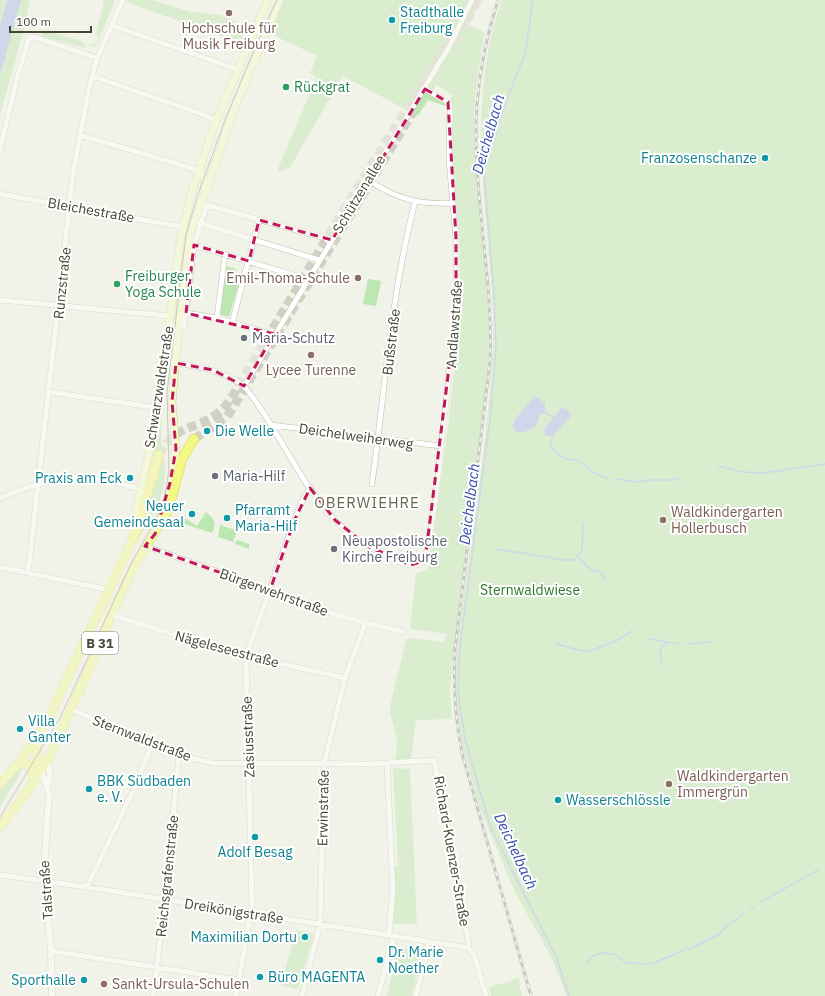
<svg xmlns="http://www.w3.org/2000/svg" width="825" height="996" viewBox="0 0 825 996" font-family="'IBM Plex Sans',sans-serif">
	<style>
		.green { fill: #bce6b2 }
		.water { fill: #a6b7ed }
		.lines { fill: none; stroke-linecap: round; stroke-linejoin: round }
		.stream { stroke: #a6b7ed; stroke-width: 1.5 }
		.trunk-tunnel { stroke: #d0d0c5; stroke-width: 9; stroke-dasharray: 9 4.5; stroke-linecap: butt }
		.minor-casing { stroke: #bebeab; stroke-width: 6 }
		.tertiary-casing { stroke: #bebeab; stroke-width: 7 }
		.secondary-casing { stroke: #c8ce97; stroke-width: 8 }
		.primary-casing { stroke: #d7df6a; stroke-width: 9 }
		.trunk-casing { stroke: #d7d73e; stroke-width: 10 }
		.minor { stroke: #fff; stroke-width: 5 }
		.tertiary { stroke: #fff; stroke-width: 6 }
		.secondary { stroke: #f6fcc9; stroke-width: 7 }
		.primary { stroke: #f2fa9a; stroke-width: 8 }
		.trunk { stroke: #f3f984; stroke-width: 9 }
		.tram { stroke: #969696; stroke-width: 1 }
		.rail-casing { stroke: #969696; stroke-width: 3 }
		.rail { stroke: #fff; stroke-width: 1.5; stroke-dasharray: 4.5; stroke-linecap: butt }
		.marked { fill: none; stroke: #c2185b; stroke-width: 3; stroke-dasharray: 8 5; stroke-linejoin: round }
		.education-dot { fill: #8d6e63; stroke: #fff; stroke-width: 1.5 }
		.culture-dot { fill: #0f9aa8; stroke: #fff; stroke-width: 1.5 }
		.leisure-dot { fill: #2e9e5b; stroke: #fff; stroke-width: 1.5 }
		.worship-dot { fill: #6b7280; stroke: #fff; stroke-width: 1.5 }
		.labels { text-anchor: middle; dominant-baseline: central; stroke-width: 4; stroke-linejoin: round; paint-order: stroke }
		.shield { fill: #fff; stroke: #7e7e73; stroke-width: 1 }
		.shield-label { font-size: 13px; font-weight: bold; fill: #464637 }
		.culture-label { font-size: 14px; fill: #0d838f; stroke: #fff; text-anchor: start }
		.education-label { font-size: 14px; fill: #785e54; stroke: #fff; text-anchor: start }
		.leisure-label { font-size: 14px; fill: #27864d; stroke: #fff; text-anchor: start }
		.street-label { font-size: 14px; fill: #464637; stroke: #fff }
		.worship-label { font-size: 14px; fill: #5b616d; stroke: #fff; text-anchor: start }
		.park-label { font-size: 14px; fill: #2d762c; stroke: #fff }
		.water-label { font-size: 15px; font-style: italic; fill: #344eae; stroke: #fff }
		.neighbourhood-label { font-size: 15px; letter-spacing: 1px; fill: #69684e; stroke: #fff }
	</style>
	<rect width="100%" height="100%" fill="#f2f3e8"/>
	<path class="green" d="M0,0H30L24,29L0,115Z
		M103,0H115L97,45L93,47L89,45L96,44L99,36L95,35L103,7Z
		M125,0H152L191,12L221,15L240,25L237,32L243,35L240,43L140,7Z
		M283,0H484L479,3L469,25L485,32C480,60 475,88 474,117C474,203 494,290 487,377L454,648L450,688L452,719L416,720L411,759L396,760L397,739L390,713L391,701L406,641L409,638L445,642L447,634L412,629L410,627L416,573L426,570L429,566C442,472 457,377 460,283C461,223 449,164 452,105L450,100L453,95L436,85L431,96L445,103V106L428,100L418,116L343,76L289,169L287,168L281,172L277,171L317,77L310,73L317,56L269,33Z
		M502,0H825V996H567L552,959L514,890L479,806L462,744L457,707L455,673C464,560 490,448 493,335C494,305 490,275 488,246C481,165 473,79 502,0Z
		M43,30L81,41L85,44L84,48L41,36Z
		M225,266L236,269L234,279L240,280L229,317L219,314Z
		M368,279L381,281L376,306L363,304Z
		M162,409L161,447H163C163,455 165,464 165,472C165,499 149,523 135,544L162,455L152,449L159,412Z
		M206,512C215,520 217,523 212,533L178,522L182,516L197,526Z
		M220,525L235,530L236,534L233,542L218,537Z
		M237,540L249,544V549L235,544Z
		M24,767L0,807V790L20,768Z
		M393,768L410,769L417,924H393L394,866H398Z
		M296,930L314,934L298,989L281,985Z
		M398,947L422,952L412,996H387Z
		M520,978L519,982L522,996H491L489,987Z"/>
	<path class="water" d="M7,0H21L0,76V26Z
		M535,396L545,403V411L539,416C539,428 527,433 516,432L513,425L515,419Z
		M562,407L569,411L570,417C564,423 559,429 553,436H547L543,431Z"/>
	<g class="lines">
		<path class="stream" d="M533,0L525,54L505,104L486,164L484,173L494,294L496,347L491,411L460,647L458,692L465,739L490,826L557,959L569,996
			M542,412L554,417
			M553,436L550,446C558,456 565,460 578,460L592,472L607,478
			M718,466L742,472L764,473L825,464
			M616,479L638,482L650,480H673L681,478
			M497,549L564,560H575L582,550L583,523
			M579,558L591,570L600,572L606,580
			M650,639L679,644
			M556,644L587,652L616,641L632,631
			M687,644L712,642
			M662,666L660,649L668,642
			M761,902L818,870
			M750,910L754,908
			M690,949L720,934L724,928L745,913
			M586,963L593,956L603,953L615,954L626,963L652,964L686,949"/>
		<path class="trunk-tunnel" d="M454,43L478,0
			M194,439L227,417L413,112
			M159,455C178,422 192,432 217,414C223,410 228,403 232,397L345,208L454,33"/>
		<g class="minor-casing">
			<path id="minor" d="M111,25L239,70
				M92,76L202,114L216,121
				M80,135L198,170
				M0,150L17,78L29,38L34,37L97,58
				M368,180C397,199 419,205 453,203
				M0,194L183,227
				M200,223L319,260
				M194,245L300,277L307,280
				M0,300L170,316
				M186,313L217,318L273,335
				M217,318L225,254
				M232,323L259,220
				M184,326L194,245L207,205L325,238L330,242
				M165,358L171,362C199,367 220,369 244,386C278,427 297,480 334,519C349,536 369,547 388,557C399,563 415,570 425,561L435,503L456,311V238L449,160L450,106L448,102L425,89
				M244,386L449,47L472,0
				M50,392L158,408
				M271,425L441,446
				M372,484C385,390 391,294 415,202
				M0,498C25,488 56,476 84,477C103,478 123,485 141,489
				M145,546L270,590C312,610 359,622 404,632
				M0,567L109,590
				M28,573L73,174L88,93L97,58L123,0
				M111,615L246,656L345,678
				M72,709L113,728L179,755L212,763L369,764L434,760L465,919L469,948
				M387,763L393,890L389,934
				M0,875L87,887L469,948
				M87,887L133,791L152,744
				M469,948L474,955L486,996
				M51,951L239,980
				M153,996L165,900L179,755
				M236,996L252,906L246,656L295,519L302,501L310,488
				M302,996L320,924L324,764L345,678L365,624
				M378,996L394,935
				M416,996L429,942"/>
		</g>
		<g class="tertiary-casing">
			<path id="tertiary" d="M41,770L49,793L44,870L51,951L52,996
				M47,785L50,776L48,760"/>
		</g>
		<g class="secondary-casing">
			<path id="secondary" d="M198,170L204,177L205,188
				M159,520L168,498L176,449L172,402L182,287L190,235L236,104L280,0
				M133,531L136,511L157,417L180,242L190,198L214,126L268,0"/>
		</g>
		<g class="primary-casing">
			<path id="primary" d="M36,738L37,757L41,770
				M20,762L31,766L34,781
				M0,784L20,762L51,713L133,539
				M0,827L24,796L48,759L86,677L111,615L134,566L168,511"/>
		</g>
		<g class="trunk-casing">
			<path id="trunk" d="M168,511L182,459L194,439
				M133,539L138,525L159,455"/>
		</g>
		<use href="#minor" class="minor"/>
		<use href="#tertiary" class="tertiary"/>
		<use href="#secondary" class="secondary"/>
		<use href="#primary" class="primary"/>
		<use href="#trunk" class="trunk"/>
		<path class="tram" d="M0,817L61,716L131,564L163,506L169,471L167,392L186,235L196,200L225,120L257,43L277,0"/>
		<g class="rail-casing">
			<path id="rail" d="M498,0C487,34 480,69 477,104C471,190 494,276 490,362L455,649C453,686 455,721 463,757L531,996"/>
		</g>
		<use href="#rail" class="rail"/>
	</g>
	<path d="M0 0H825V996H0ZM425,89L448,102L456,238V311L425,561L410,565L367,546L335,520L310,488L295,519L270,590L145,546L155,534L170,483L176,449L172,402L176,363L213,370L244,386L274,334L186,313L194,245L249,261L259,220L332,240Z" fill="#f2f3e8" fill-opacity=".55" fill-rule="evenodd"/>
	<path class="marked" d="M425,89L448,102L456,238V311L425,561L410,565L367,546L335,520L310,488L295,519L270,590L145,546L155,534L170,483L176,449L172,402L176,363L213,370L244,386L274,334L186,313L194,245L249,261L259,220L332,240Z"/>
	<g class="education-dot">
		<circle cx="229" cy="13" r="4"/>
		<circle cx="358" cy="278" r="4"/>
		<circle cx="311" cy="355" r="4"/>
		<circle cx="663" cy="520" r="4"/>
		<circle cx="669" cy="784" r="4"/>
		<circle cx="104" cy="984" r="4"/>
	</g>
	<g class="culture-dot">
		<circle cx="392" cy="20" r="4"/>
		<circle cx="765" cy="158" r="4"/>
		<circle cx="207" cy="431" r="4"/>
		<circle cx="130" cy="478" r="4"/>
		<circle cx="192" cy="514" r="4"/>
		<circle cx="227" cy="518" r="4"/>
		<circle cx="20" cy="729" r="4"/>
		<circle cx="89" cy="789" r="4"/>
		<circle cx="558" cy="800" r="4"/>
		<circle cx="255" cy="837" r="4"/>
		<circle cx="305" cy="937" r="4"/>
		<circle cx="380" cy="960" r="4"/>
		<circle cx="260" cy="977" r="4"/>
		<circle cx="84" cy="980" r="4"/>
	</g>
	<g class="leisure-dot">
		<circle cx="286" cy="87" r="4"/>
		<circle cx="117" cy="284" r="4"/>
	</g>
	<g class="worship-dot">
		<circle cx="244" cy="338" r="4"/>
		<circle cx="215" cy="476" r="4"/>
		<circle cx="334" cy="549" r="4"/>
	</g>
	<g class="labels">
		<rect class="shield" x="82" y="632" width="36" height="22" rx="3"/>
		<g class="shield-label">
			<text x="100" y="643">B 31</text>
		</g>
		<g class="culture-label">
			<text x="400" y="12">Stadthalle<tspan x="400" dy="16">Freiburg</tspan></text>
			<text x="757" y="158" text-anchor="end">Franzosenschanze</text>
			<text x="215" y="431">Die Welle</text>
			<text x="122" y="478" text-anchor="end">Praxis am Eck</text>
			<text x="184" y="506" text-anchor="end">Neuer<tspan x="184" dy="16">Gemeindesaal</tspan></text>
			<text x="235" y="510">Pfarramt<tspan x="235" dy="16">Maria-Hilf</tspan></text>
			<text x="28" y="721">Villa<tspan x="28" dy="16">Ganter</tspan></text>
			<text x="97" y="781">BBK Südbaden<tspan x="97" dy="16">e. V.</tspan></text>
			<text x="566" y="800">Wasserschlössle</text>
			<text x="255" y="852" text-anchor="middle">Adolf Besag</text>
			<text x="297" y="937" text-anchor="end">Maximilian Dortu</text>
			<text x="388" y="952">Dr. Marie<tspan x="388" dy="16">Noether</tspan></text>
			<text x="268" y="977">Büro MAGENTA</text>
			<text x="76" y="980" text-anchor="end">Sporthalle</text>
		</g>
		<g class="education-label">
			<text x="229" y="28" text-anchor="middle">Hochschule für<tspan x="229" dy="16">Musik Freiburg</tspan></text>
			<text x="350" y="278" text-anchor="end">Emil-Thoma-Schule</text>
			<text x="311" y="370" text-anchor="middle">Lycee Turenne</text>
			<text x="671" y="512">Waldkindergarten<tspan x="671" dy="16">Hollerbusch</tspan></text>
			<text x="677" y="776">Waldkindergarten<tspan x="677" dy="16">Immergrün</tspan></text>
			<text x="112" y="984">Sankt-Ursula-Schulen</text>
		</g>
		<g class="leisure-label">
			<text x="294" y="87">Rückgrat</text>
			<text x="125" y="276">Freiburger<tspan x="125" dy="16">Yoga Schule</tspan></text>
		</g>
		<g class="street-label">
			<text transform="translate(359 194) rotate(-59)">Schützenallee</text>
			<text transform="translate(91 210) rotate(10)">Bleichestraße</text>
			<text transform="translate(62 283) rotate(-84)">Runzstraße</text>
			<text transform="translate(454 324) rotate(-86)">Andlawstraße</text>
			<text transform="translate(391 342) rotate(-83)">Bußstraße</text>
			<text transform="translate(159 387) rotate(-81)">Schwarzwaldstraße</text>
			<text transform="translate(356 436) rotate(8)">Deichelweiherweg</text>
			<text transform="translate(274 592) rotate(20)">Bürgerwehrstraße</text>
			<text transform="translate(227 649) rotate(15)">Nägeleseestraße</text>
			<text transform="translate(248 737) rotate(-92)">Zasiusstraße</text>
			<text transform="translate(142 738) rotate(21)">Sternwaldstraße</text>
			<text transform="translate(323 808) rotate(-89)">Erwinstraße</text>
			<text transform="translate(452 851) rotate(80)">Richard-Kuenzer-Straße</text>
			<text transform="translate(167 876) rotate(-84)">Reichsgrafenstraße</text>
			<text transform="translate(46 890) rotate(-94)">Talstraße</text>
			<text transform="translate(234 911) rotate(9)">Dreikönigstraße</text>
		</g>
		<g class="worship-label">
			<text x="252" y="338">Maria-Schutz</text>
			<text x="223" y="476">Maria-Hilf</text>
			<text x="342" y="541">Neuapostolische<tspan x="342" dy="16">Kirche Freiburg</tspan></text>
		</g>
		<g class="park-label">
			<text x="530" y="590">Sternwaldwiese</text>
		</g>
		<g class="water-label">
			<text transform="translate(488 134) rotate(-74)">Deichelbach</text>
			<text transform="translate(469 504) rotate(-83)">Deichelbach</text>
			<text transform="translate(516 851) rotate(65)">Deichelbach</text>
		</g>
		<g class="neighbourhood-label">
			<text x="367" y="502">OBERWIEHRE</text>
		</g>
	</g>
	<path d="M10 26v6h81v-6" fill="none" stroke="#464637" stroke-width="2"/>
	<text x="16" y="26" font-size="12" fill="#464637" stroke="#ffffff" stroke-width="3" paint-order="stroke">100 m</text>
</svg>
